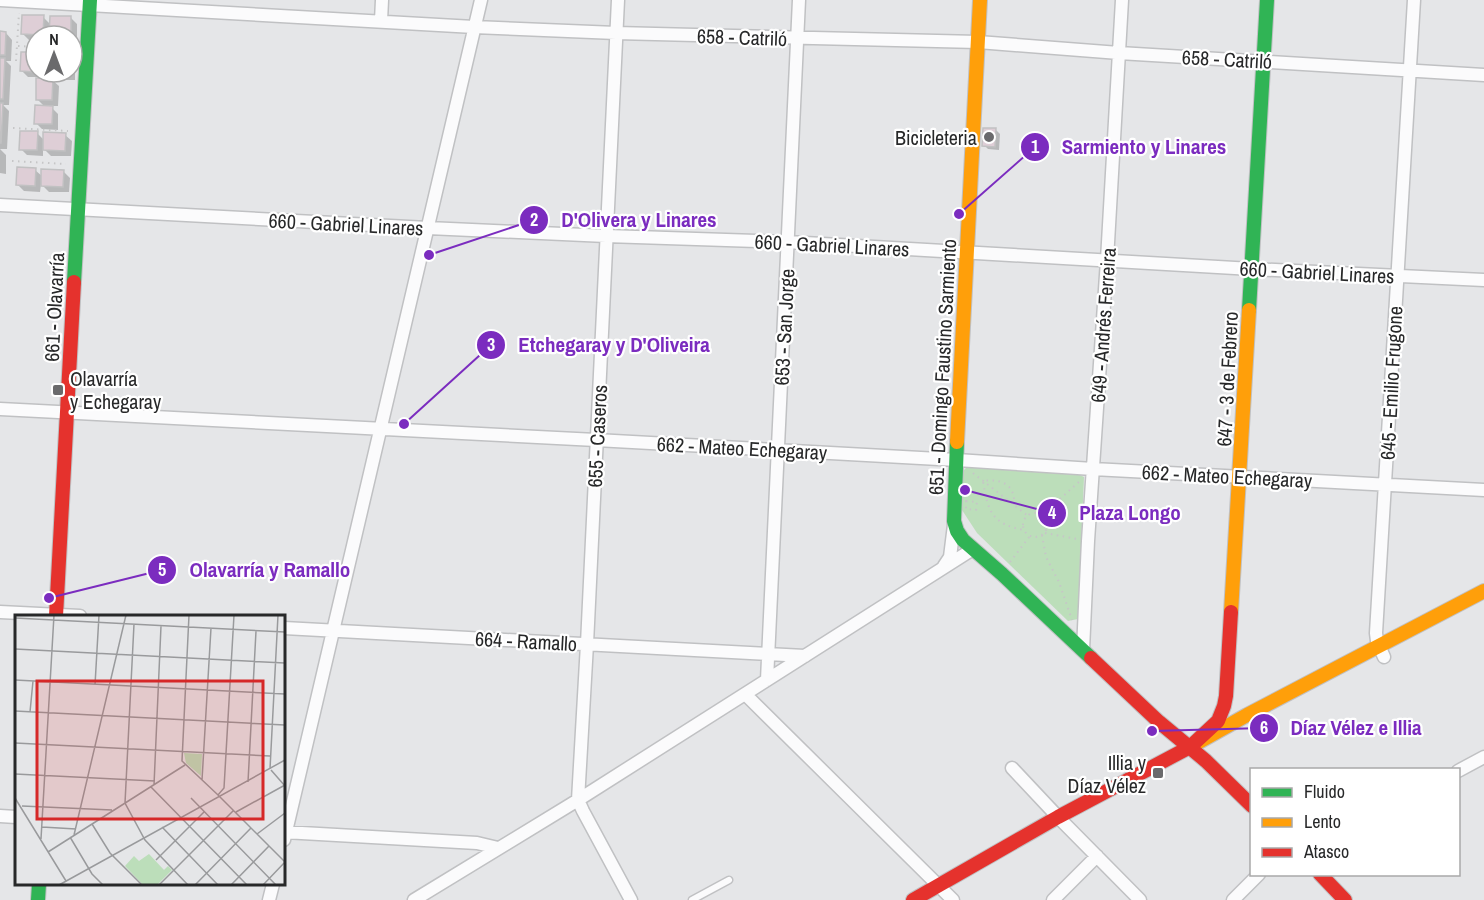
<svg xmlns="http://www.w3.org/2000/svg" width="1484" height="900" viewBox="0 0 1484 900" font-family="'Archivo Narrow',sans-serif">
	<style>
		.green { fill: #bcdeba }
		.shadow { fill: #0003; fill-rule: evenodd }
		.building { fill: #deced6; stroke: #c1c1c2; stroke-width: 1.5 }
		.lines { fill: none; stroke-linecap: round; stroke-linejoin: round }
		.lane-casing { stroke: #c0c1c3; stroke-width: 9 }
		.street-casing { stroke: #c0c1c3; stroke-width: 15 }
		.fast-casing { stroke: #c0c1c3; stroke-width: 16 }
		.slow-casing { stroke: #c0c1c3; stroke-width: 16 }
		.jam-casing { stroke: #c0c1c3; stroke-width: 16 }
		.path { stroke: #c6c6c7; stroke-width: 2; stroke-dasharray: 1.5 4.5; stroke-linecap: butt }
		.lane { stroke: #fbfbfc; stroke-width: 6 }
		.street { stroke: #fbfbfc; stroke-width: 12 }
		.fast { stroke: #30b455; stroke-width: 14 }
		.slow { stroke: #ff9f0a; stroke-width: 14 }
		.jam { stroke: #e5322d; stroke-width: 14 }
		.poi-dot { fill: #6a6a6c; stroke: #fff; stroke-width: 2 }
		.labels { text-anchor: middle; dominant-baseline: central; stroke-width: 4.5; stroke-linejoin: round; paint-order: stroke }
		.street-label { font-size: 20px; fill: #272829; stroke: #fff }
		.poi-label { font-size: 20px; fill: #272829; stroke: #fff; text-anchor: end }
		.inset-road { fill: none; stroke: #999a9c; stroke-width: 1.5 }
		.view { fill: #d62828; fill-opacity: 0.15; stroke: #d62828; stroke-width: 3 }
		.inset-edge { fill: none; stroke: #272829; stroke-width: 3 }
		.leader { fill: none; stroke: #7b2cbf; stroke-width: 2 }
		.callout-dot { fill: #7b2cbf; stroke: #fff; stroke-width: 2 }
		.mark-label { font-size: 18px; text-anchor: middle; font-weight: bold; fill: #fff }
		.callout-label { font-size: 21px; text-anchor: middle; font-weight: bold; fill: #7b2cbf; stroke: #fff; stroke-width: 4.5; stroke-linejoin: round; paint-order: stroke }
	</style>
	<rect width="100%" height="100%" fill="#e5e6e8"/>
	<path class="green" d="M968,466L1076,473L1084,477L1078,619L1068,621L977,533L962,510L963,471Z"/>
	<path class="shadow" d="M43,17L51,25L71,18L77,24V41H72V36H52L49,33V36H36V40H29L22,33Z
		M0,33H6L12,40L11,61H6L11,66L9,105H3L9,111L7,149H0L6,155V174L0,173Z
		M36,54V72H72V60L75,63V80H52L59,86L58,106H50L58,114V130L42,129L36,123L45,107L37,99L38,77H28L22,71ZM48,73L55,80L48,79Z
		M996,130L1000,134L999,150L988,149L984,145Z
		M37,133L44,140L65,135L72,141L71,156H51L43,148V156L27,155L21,149Z
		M35,170L43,177L63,171L70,178L69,192H49L41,184L40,192L24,191L18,185Z"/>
	<path class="building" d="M22,15H44L43,35L21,34Z
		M50,16H71V36L49,35Z
		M0,31L6,32L5,55H0Z
		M21,52H36V72L20,71Z
		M0,58H5L3,99H0Z
		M47,72H69V75L47,74Z
		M36,78H53L52,100H36Z
		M0,103H3L1,143H0Z
		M35,105L53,106L52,124H34Z
		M983,128H996L995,147L982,146Z
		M20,131H38L37,150H19Z
		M43,132L66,133L65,151L43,150Z
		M17,167L36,168L35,186L16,185Z
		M41,169L64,170L63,187L41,186Z"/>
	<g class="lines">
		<g class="lane-casing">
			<path id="lane" d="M692,900L729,880"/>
		</g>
		<g class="street-casing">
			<path id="street" d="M0,0L474,27L616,33L978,42L1119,53L1484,75
				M618,0L587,644L578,800L583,811L631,900
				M381,21L382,0
				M0,205L428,228L606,236L788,242L1252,269L1484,280
				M0,409L596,440L957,460L1093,469L1484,490
				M944,566L950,557L954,525
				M0,612L80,616
				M284,628L805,656
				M1083,650L1088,541L1107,260L1122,0
				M1384,657L1377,641L1376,633L1414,0
				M767,680L799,0
				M746,695L953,900
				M1012,768L1058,817L1140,900
				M1458,771L1484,757
				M0,816L16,817
				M284,832L477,843L498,848
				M284,840L481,0
				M269,900L273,884
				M414,900L578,800L973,549
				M1053,900L1097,856
				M1233,900L1259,874"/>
		</g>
		<g class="fast-casing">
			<path id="fast" d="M74,282L90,0
				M1249,310L1267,0
				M957,442L954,521L957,531L963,540L1002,574L1091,658
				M38,900L39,884"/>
		</g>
		<g class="slow-casing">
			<path id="slow" d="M957,442L980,0
				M1231,612L1249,310
				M1190,747L1247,715L1484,591"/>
		</g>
		<g class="jam-casing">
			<path id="jam" d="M56,616L74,282
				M1091,658L1159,722L1206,761L1252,806
				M1320,874L1345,900
				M913,900L1058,817L1190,747L1218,721L1224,706L1226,696L1231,612"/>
		</g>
		<path class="path" d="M18,46L36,47
			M16,61L19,13
			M13,128L68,131
			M12,161L66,164
			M973,473L1028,516
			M966,501L977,502L976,510L966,509Z
			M1014,505C1016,485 1001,478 983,481C988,512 992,524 1024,530
			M1023 525a12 12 0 1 1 24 0a12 12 0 1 1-24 0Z
			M1042,515L1080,481
			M1045,533L1077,539
			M1042,535L1046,557L1059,582L1072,620
			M1010,562L1030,536"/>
		<use href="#lane" class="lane"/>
		<use href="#street" class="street"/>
		<use href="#fast" class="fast"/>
		<use href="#slow" class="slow"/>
		<use href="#jam" class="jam"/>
	</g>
	<g class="poi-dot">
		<circle cx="989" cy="137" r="6"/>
		<rect x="52" y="384" width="12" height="12" rx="3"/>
		<rect x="1152" y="767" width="12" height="12" rx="3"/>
	</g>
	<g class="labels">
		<g class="street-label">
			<text transform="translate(742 37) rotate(2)">658 - Catriló</text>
			<text transform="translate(1227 59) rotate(3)">658 - Catriló</text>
			<text transform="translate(346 224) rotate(3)">660 - Gabriel Linares</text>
			<text transform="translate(832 245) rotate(3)">660 - Gabriel Linares</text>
			<text transform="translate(1317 272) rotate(3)">660 - Gabriel Linares</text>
			<text transform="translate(54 307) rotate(-87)">661 - Olavarría</text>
			<text transform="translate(1103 325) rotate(-86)">649 - Andrés Ferreira</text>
			<text transform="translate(784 327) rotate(-87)">653 - San Jorge</text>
			<text transform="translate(942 367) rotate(-87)">651 - Domingo Faustino Sarmiento</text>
			<text transform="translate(1227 379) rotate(-87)">647 - 3 de Febrero</text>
			<text transform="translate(1391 383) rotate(-87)">645 - Emilio Frugone</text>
			<text transform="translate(597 436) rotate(-87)">655 - Caseros</text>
			<text transform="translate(742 448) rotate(3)">662 - Mateo Echegaray</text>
			<text transform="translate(1227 476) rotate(3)">662 - Mateo Echegaray</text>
			<text transform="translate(526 641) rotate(3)">664 - Ramallo</text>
		</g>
		<g class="poi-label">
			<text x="977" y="137">Bicicleteria</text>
			<text x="70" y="378" text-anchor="start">Olavarría<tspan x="70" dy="23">y Echegaray</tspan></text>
			<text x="1146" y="762">Illia y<tspan x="1146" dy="23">Díaz Vélez</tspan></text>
		</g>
	</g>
	<g transform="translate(15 615)">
		<rect width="270" height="270" fill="#e5e6e8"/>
		<path d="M169,138L187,139L186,161L171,148ZM134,239L149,255L153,251L157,255L142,270H128L110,251L119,241L124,246Z" fill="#bcdeba"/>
		<path class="inset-road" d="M174,0L167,146L203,180L209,173L219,0M0,3L270,17M119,9L110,188L130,225L173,270M0,34L270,48M0,65L270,79M80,70L84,0M0,96L270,110M15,97L18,66M0,128L255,141M255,154L263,0M256,155L270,171M0,159L140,166M187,165L196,13M233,167L241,16M139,170L146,11M136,172L232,270M203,180L270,247M0,183L51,266M176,183L261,270M7,191L97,195M221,197L270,170M77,209L95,238L127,270M27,212L61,214M147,212L203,270M242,219L270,198M59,220L111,0M55,222L77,259L88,270M26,224L39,0M33,237L170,150M141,245L189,197M44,270L270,145M144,270L219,195M180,270L236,213M216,270L254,231M248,270L270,247"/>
		<path class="view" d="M22,66H248V204H22Z"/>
		<rect width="270" height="270" class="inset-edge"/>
	</g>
	<path class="leader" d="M959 214L1035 147M429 255L534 220M404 424L491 345M965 490L1052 513M49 598L162 570M1152 731L1264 728"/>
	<g class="callout-dot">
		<circle cx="959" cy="214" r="6"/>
		<circle cx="429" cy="255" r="6"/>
		<circle cx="404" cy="424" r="6"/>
		<circle cx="965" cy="490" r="6"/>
		<circle cx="49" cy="598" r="6"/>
		<circle cx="1152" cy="731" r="6"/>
		<circle cx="1035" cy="147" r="15"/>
		<circle cx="534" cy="220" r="15"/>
		<circle cx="491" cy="345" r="15"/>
		<circle cx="1052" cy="513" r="15"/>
		<circle cx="162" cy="570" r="15"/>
		<circle cx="1264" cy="728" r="15"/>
	</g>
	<g class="mark-label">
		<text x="1035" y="153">1</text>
		<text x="534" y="226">2</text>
		<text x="491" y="351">3</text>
		<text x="1052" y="519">4</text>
		<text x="162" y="576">5</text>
		<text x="1264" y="734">6</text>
	</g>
	<g class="callout-label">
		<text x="1144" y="154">Sarmiento y Linares</text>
		<text x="639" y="227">D'Olivera y Linares</text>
		<text x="614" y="352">Etchegaray y D'Oliveira</text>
		<text x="1130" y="520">Plaza Longo</text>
		<text x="270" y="577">Olavarría y Ramallo</text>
		<text x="1356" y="735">Díaz Vélez e Illia</text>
	</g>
	<rect x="1250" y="768" width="210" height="108" fill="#ffffff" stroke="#a9a9a9" stroke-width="1.5"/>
	<rect x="1262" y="788" width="30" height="9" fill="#30b455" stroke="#a9a9a9" stroke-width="1.5"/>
	<text x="1304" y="798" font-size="18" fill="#272829">Fluido</text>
	<rect x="1262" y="818" width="30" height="9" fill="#ff9f0a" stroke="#a9a9a9" stroke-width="1.5"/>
	<text x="1304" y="828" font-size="18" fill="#272829">Lento</text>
	<rect x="1262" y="848" width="30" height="9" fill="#e5322d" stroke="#a9a9a9" stroke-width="1.5"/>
	<text x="1304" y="858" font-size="18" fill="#272829">Atasco</text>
	<g transform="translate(54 54)"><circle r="28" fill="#ffffff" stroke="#a9a9a9" stroke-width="1.5"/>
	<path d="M0-4.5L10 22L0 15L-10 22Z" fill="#6a6a6c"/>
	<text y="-9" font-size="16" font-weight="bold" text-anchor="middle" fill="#272829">N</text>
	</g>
</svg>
